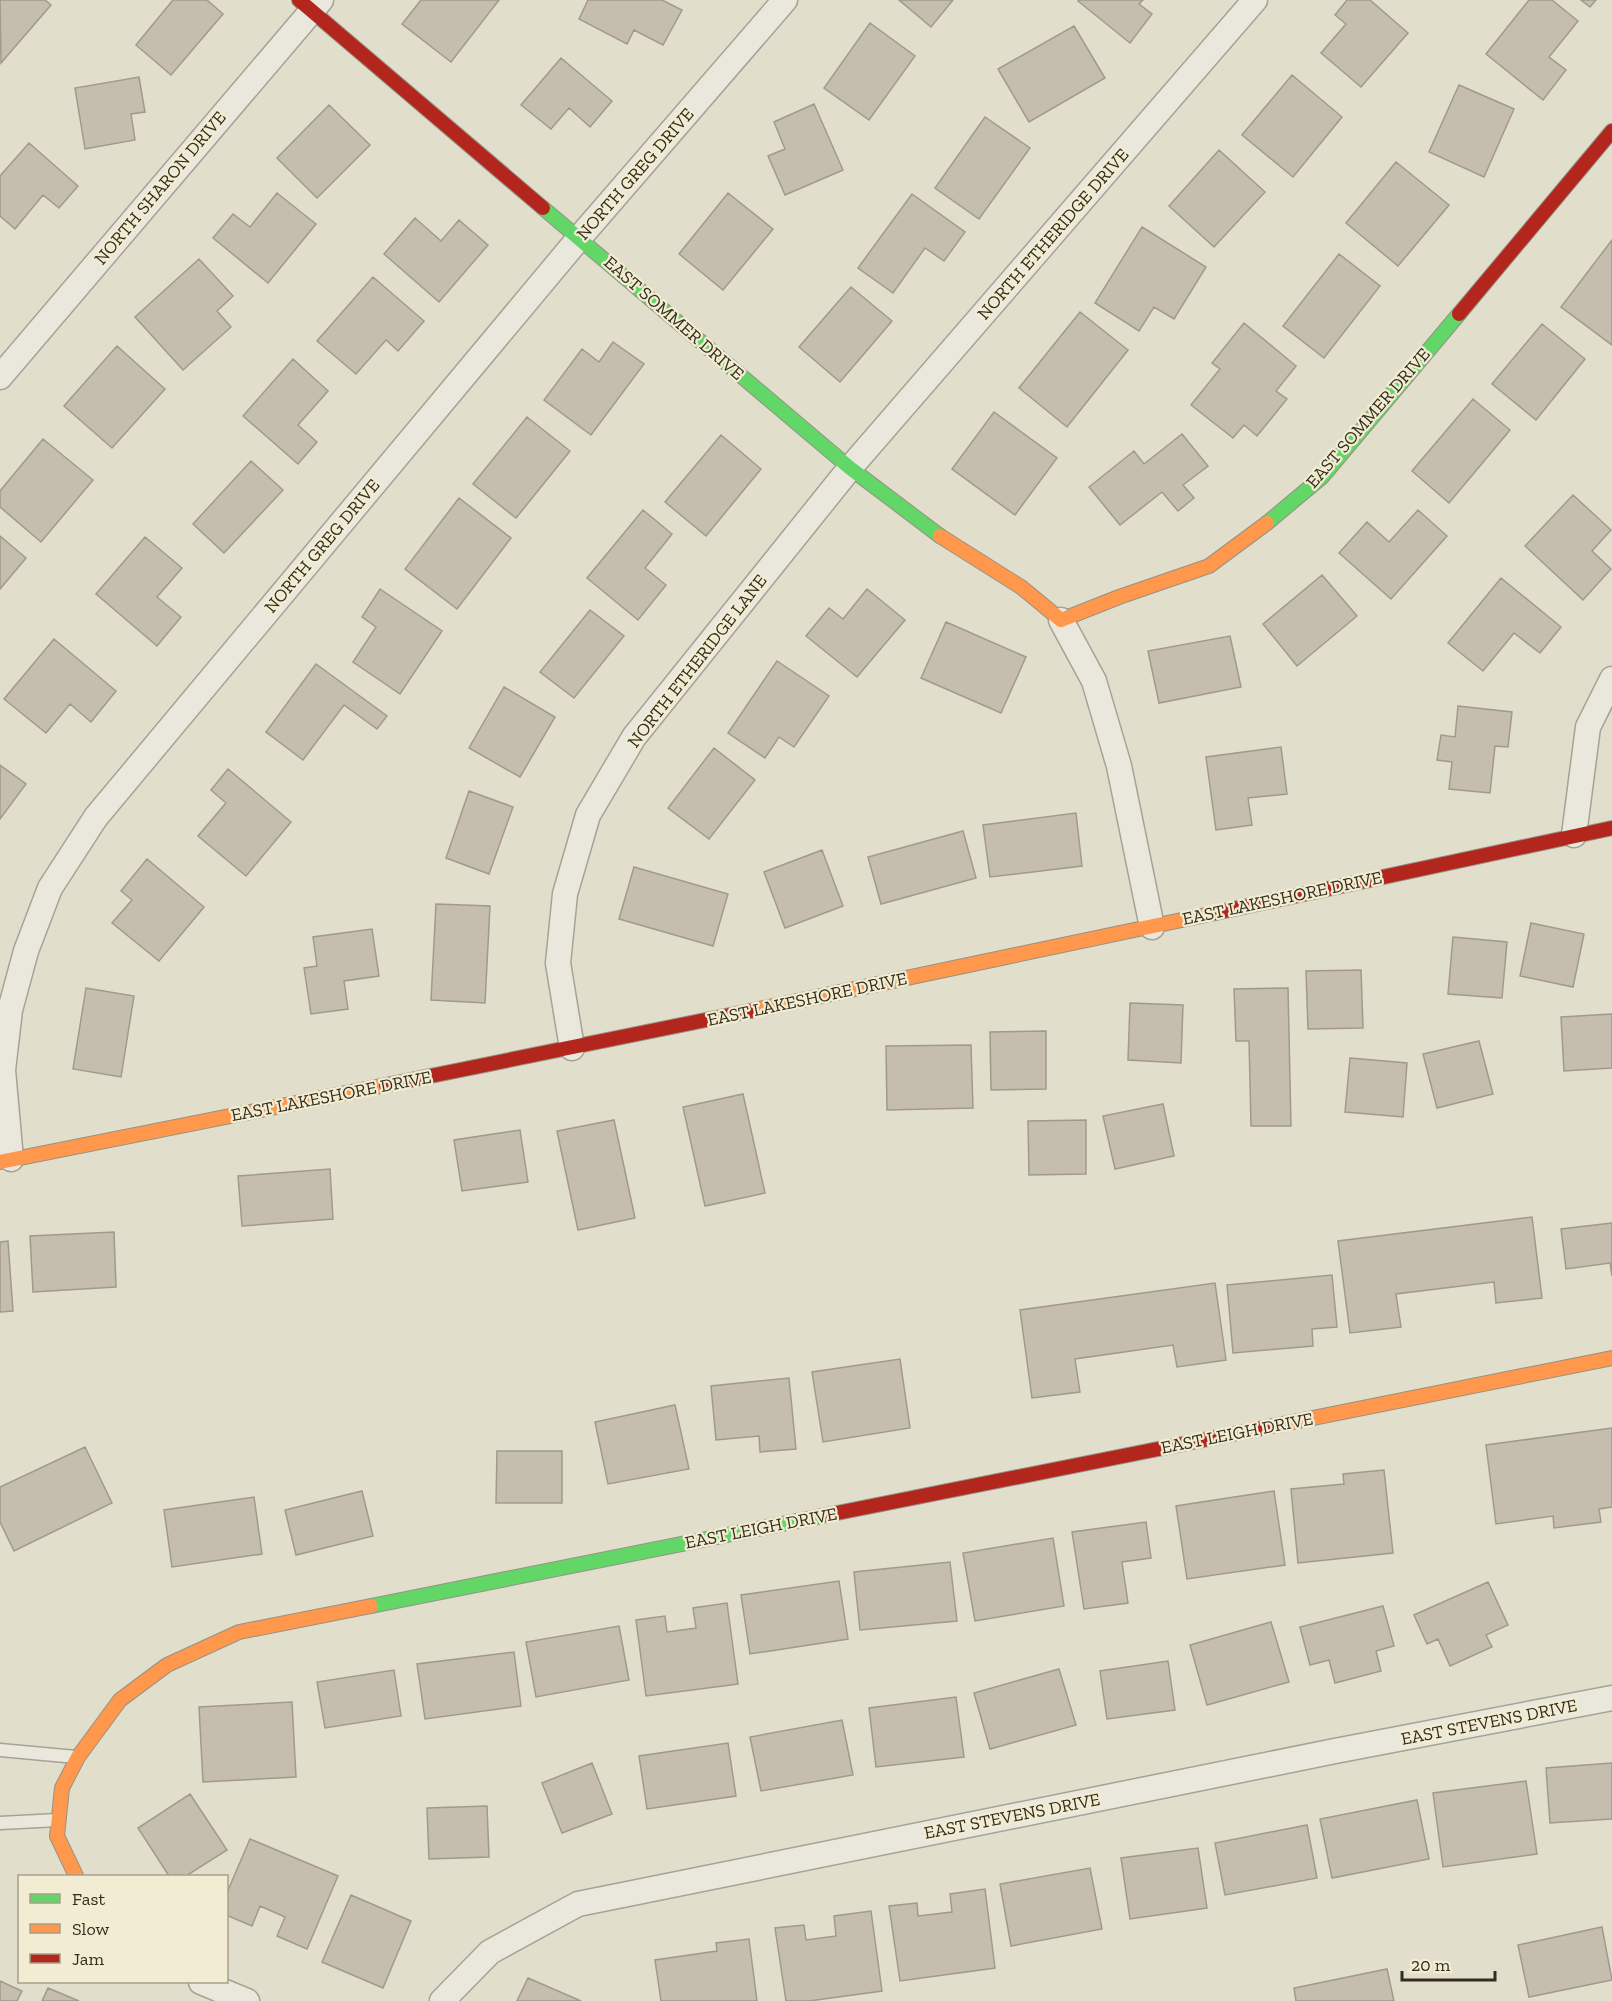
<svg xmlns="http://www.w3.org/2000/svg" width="1612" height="2001" viewBox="0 0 1612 2001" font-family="'Zilla Slab',serif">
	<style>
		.building { fill: #c5bdad; stroke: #a19a8c; stroke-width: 1.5 }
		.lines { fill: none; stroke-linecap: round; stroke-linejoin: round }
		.lane-casing { stroke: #a6a295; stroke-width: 15 }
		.street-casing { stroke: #a6a295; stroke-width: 27 }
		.fast-casing { stroke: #969285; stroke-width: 16 }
		.slow-casing { stroke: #969285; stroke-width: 16 }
		.jam-casing { stroke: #969285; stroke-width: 16 }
		.lane { stroke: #eae8dd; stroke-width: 12 }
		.street { stroke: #eae8dd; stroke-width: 24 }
		.fast { stroke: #63d668; stroke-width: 14 }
		.slow { stroke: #ff974d; stroke-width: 14 }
		.jam { stroke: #b3261e; stroke-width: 14 }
		.labels { text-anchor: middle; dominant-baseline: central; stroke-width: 4.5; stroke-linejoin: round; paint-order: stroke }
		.street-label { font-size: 18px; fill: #342c1e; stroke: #f2edd2 }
	</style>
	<rect width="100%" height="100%" fill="#e1decc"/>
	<path class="building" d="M0,0H45L51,5L1,63Z
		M173,0H207L223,14L171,75L136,45Z
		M421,0H499L451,62L402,24Z
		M588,0H662L682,10L663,45L634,30L627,44L579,19Z
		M899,0H953L931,27Z
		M1079,0H1143L1139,4L1152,14L1130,43L1078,1Z
		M1347,0H1370L1408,33L1361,87L1321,53L1346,24L1335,15Z
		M1529,0H1552L1578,21L1549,57L1566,70L1543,100L1486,54Z
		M1581,0H1596L1590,7Z
		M870,23L915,56L869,120L824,88Z
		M1074,26L1105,78L1029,122L998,69Z
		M561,58L612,101L590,127L569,108L551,129L521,105Z
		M1292,75L1342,117L1293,177L1242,135Z
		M139,77L145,112L131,114L135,140L85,149L75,88Z
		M1459,85L1514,109L1484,177L1429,152Z
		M814,104L843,170L785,195L768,156L785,149L774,122Z
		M329,105L370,145L317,198L277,158Z
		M985,117L1030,148L979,219L935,188Z
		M29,143L78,186L59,208L43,195L15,229L0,216V176Z
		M1219,150L1265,192L1214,247L1169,206Z
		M1396,162L1449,205L1398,266L1346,223Z
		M277,193L316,224L268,283L213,238L233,214L250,227Z
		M728,193L773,229L723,290L679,254Z
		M912,194L965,232L944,261L925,248L893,293L858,268Z
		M415,218L441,241L459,220L488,245L439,302L384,254Z
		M1142,227L1206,267L1174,319L1154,307L1139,331L1095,303Z
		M1612,240V345L1561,307Z
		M1339,254L1380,286L1324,358L1283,326Z
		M199,259L233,296L217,311L231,327L183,370L135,317Z
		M373,277L424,321L398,351L386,340L356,374L317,341Z
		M851,287L892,321L840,382L799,347Z
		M1080,312L1128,350L1067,427L1019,388Z
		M1244,323L1296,366L1276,391L1287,399L1257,436L1244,425L1233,438L1191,405L1220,369L1212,363Z
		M1542,324L1585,359L1536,420L1492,384Z
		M613,342L644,364L591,435L544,400L582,349L599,362Z
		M117,346L165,389L112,448L64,406Z
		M293,359L328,391L298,425L317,442L298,464L243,416Z
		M1473,399L1510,430L1449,503L1412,471Z
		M994,412L1057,458L1015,515L952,469Z
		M527,417L570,451L516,518L473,484Z
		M1182,434L1208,466L1183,485L1194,498L1178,511L1162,492L1120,525L1089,487L1134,451L1144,464Z
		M721,435L761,469L706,536L665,502Z
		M43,439L93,480L41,542L0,507V491Z
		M251,461L283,490L224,553L193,524Z
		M1573,495L1611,530L1592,551L1611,569L1583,600L1525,546Z
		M459,498L511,538L457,609L405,569Z
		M643,510L672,534L645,568L666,585L638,620L587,578Z
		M1418,510L1447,536L1391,599L1339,553L1367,522L1389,542Z
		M0,536L26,558L0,589Z
		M145,537L182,568L157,597L181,617L157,646L96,594Z
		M1322,575L1357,616L1297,666L1263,624Z
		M1501,578L1561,627L1540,653L1514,633L1483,671L1448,643Z
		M380,589L442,631L400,694L353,662L376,627L362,617Z
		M867,589L905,620L857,677L806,636L829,608L843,619Z
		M590,610L624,636L574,698L540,672Z
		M946,622L1026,657L1001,713L921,678Z
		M1230,636L1241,687L1159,703L1148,651Z
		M54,639L116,691L91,722L70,704L46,733L4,699Z
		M777,661L829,696L794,747L779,737L765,758L728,733Z
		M316,664L387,716L377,729L344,705L303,760L266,732Z
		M504,687L555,717L520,777L469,748Z
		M1458,706L1512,712L1508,747L1495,746L1490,793L1449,789L1452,762L1437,760L1441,735L1455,737Z
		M1281,747L1287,794L1248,798L1252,825L1216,830L1206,757Z
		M714,748L755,780L709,839L668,808Z
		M0,765L26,784L0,819Z
		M228,769L291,822L246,876L198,836L226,803L211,790Z
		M469,791L513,807L489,874L446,858Z
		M1076,813L1082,866L990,877L983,825Z
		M963,831L976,878L881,904L868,857Z
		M822,850L843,906L785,928L764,872Z
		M147,859L204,907L159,961L112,923L132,900L121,891Z
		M634,867L728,894L713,946L619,919Z
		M436,904L490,906L485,1003L431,1000Z
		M1531,923L1584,934L1573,987L1520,976Z
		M372,929L379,976L344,981L348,1009L311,1014L304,968L317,966L313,937Z
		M1453,937L1507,942L1502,998L1448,994Z
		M1361,970L1363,1028L1308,1029L1306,971Z
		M86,988L134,996L121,1077L73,1069Z
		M1288,988L1291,1126H1251L1249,1041H1236L1234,989Z
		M1130,1003L1183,1005L1181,1063L1128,1060Z
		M1612,1014V1068L1564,1071L1561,1017Z
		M1046,1031V1089L991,1090L990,1032Z
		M1479,1041L1493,1094L1437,1108L1423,1054Z
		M971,1045L973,1108L887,1110L886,1046Z
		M1350,1058L1407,1063L1403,1117L1345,1112Z
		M743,1094L765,1193L705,1206L683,1107Z
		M1163,1104L1174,1156L1115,1169L1103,1116Z
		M614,1120L635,1218L578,1230L557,1131Z
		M1086,1120V1174L1029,1175L1028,1121Z
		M520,1130L528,1182L462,1191L454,1140Z
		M330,1169L333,1219L242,1226L238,1176Z
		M1532,1217L1542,1298L1496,1303L1494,1282L1396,1294L1401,1327L1350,1333L1338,1241Z
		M1612,1223V1276L1610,1263L1566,1269L1561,1229Z
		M114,1232L116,1287L33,1292L30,1236Z
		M8,1241L13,1311L0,1312V1242Z
		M1332,1275L1337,1327L1312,1329L1313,1346L1233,1353L1227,1285Z
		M1215,1283L1226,1360L1177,1367L1173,1345L1075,1359L1080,1392L1032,1398L1020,1310Z
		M900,1359L910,1428L823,1442L812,1372Z
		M789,1378L796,1449L760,1452L759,1436L716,1440L711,1386Z
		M675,1405L689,1469L608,1484L595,1422Z
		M1612,1428V1507L1599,1509L1601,1522L1554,1528L1553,1516L1496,1524L1486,1445Z
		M85,1447L112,1503L14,1551L0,1522V1487Z
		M497,1451H562V1503H496Z
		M1384,1470L1393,1553L1298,1563L1291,1489L1344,1484L1343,1474Z
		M362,1491L373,1536L296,1555L285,1510Z
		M1274,1491L1285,1565L1187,1579L1176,1506Z
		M254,1497L262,1554L172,1567L164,1510Z
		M1146,1522L1151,1558L1122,1562L1128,1603L1084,1609L1072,1532Z
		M1053,1538L1064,1606L975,1621L963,1553Z
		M950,1562L957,1621L860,1630L854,1572Z
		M839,1581L848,1639L750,1654L741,1595Z
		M1488,1582L1508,1625L1486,1635L1492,1647L1450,1666L1438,1639L1427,1644L1414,1615Z
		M727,1603L738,1684L646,1696L636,1620L665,1616L667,1632L696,1628L693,1608Z
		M1383,1606L1394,1646L1376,1651L1381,1671L1335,1683L1329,1660L1310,1665L1300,1627Z
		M1271,1622L1289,1682L1207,1705L1190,1645Z
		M619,1626L629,1680L536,1697L526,1642Z
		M514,1652L521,1706L425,1719L417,1664Z
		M1168,1661L1175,1710L1107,1719L1100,1671Z
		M1059,1669L1076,1725L990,1749L974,1693Z
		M394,1670L401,1716L325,1728L317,1682Z
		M956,1697L964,1757L876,1767L869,1708Z
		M292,1702L296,1777L203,1782L199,1707Z
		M842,1720L853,1775L761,1791L750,1737Z
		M728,1743L736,1796L647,1809L639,1756Z
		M592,1763L612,1814L562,1833L542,1783Z
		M1612,1763V1819L1550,1823L1546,1768Z
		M1526,1781L1537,1854L1443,1867L1433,1793Z
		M190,1794L227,1850L186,1876H169L138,1828Z
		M1417,1800L1429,1859L1332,1878L1320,1819Z
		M487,1806L489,1857L429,1859L427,1808Z
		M1307,1825L1317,1878L1225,1895L1215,1843Z
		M250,1839L338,1876L307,1949L277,1936L285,1917L260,1906L252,1926L226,1915V1895Z
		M1198,1848L1207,1908L1130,1919L1121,1858Z
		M1090,1868L1102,1929L1011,1946L1000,1884Z
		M985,1889L995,1968L900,1981L889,1906L917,1903L918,1916L952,1912L950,1894Z
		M351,1895L411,1921L383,1988L322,1962Z
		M871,1911L882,1991L809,2001H786L775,1928L804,1925L806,1940L836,1936L834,1916Z
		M1602,1927L1612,1980L1529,1997L1518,1945Z
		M749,1939L757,2001H661L655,1960L717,1951L716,1943Z
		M1387,1969L1394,2001H1296L1294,1988Z
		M528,1978L581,2001H517Z
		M0,1981L22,1991L17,2001H0Z
		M48,1988L79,2001H42Z"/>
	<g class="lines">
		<g class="lane-casing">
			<path id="lane" d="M0,1750L76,1757
				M0,1823L58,1820"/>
		</g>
		<g class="street-casing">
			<path id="street" d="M0,377L321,0
				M1061,620L1094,681L1119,766L1152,927
				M1574,835L1588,727L1612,679
				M572,1048L558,963L565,894L588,815L634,737L850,468L1255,0
				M11,1159L3,1070L10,1010L26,951L50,888L96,817L580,237L785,0
				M201,1982L247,2001
				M442,2001L490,1952L578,1904L1335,1751L1612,1698"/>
		</g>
		<g class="fast-casing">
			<path id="fast" d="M543,208L850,468L940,536
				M1267,523L1322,477L1459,314
				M371,1606L827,1515"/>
		</g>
		<g class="slow-casing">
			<path id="slow" d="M940,536L1021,587L1061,620L1119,597L1209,566L1267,523
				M750,1011L1215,913
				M0,1162L386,1085
				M1263,1428L1612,1358
				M76,1876L57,1836L62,1788L78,1757L120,1700L167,1665L239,1632L371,1606"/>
		</g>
		<g class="jam-casing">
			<path id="jam" d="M299,0L543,208
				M1459,314L1612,131
				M1215,913L1612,828
				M386,1085L750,1011
				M827,1515L1263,1428"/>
		</g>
		<use href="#lane" class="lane"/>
		<use href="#street" class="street"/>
		<use href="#fast" class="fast"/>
		<use href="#slow" class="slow"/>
		<use href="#jam" class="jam"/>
	</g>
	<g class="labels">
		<g class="street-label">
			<text transform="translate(635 174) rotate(-49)">NORTH GREG DRIVE</text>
			<text transform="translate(160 188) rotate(-50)">NORTH SHARON DRIVE</text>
			<text transform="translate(1053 234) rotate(-49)">NORTH ETHERIDGE DRIVE</text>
			<text transform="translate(674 318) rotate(41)">EAST SOMMER DRIVE</text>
			<text transform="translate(1368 418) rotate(-49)">EAST SOMMER DRIVE</text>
			<text transform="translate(322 546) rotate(-50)">NORTH GREG DRIVE</text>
			<text transform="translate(697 661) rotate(-52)">NORTH ETHERIDGE LANE</text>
			<text transform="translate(1282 898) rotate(-12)">EAST LAKESHORE DRIVE</text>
			<text transform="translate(807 999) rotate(-12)">EAST LAKESHORE DRIVE</text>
			<text transform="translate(331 1096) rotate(-11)">EAST LAKESHORE DRIVE</text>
			<text transform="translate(1237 1433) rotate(-11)">EAST LEIGH DRIVE</text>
			<text transform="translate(761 1528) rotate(-11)">EAST LEIGH DRIVE</text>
			<text transform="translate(1489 1722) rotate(-11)">EAST STEVENS DRIVE</text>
			<text transform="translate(1012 1816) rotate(-11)">EAST STEVENS DRIVE</text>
		</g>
	</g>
	<rect x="18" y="1875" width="210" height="108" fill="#f2edd2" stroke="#a6a08a" stroke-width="1.5"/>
	<rect x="30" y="1894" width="30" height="9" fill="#63d668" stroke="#a6a08a" stroke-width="1.5"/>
	<text x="72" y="1905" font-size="18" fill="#342c1e">Fast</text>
	<rect x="30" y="1924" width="30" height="9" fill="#ff974d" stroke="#a6a08a" stroke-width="1.5"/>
	<text x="72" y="1935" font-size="18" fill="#342c1e">Slow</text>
	<rect x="30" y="1954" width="30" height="9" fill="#b3261e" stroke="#a6a08a" stroke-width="1.5"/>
	<text x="72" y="1965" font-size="18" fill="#342c1e">Jam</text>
	<path d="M1402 1971v9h93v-9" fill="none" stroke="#342c1e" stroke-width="3"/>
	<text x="1411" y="1971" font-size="18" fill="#342c1e" stroke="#f2edd2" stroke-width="4.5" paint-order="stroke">20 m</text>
</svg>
